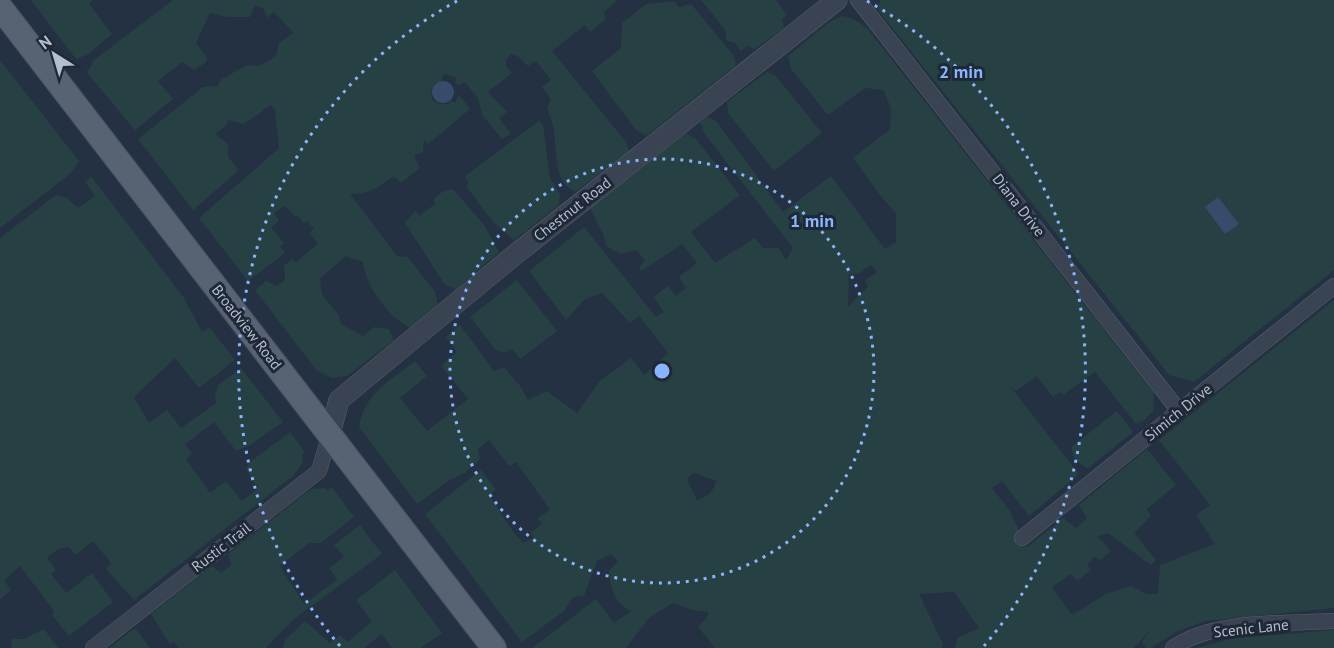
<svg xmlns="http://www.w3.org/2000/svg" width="1334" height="648" viewBox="0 0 1334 648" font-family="'PT Sans',sans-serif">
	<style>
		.green { fill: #274043; fill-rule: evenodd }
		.water { fill: #374c6a }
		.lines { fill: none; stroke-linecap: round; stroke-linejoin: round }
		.minor-casing { stroke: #57616f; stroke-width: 16 }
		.tertiary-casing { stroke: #57616f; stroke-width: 21 }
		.primary-casing { stroke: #434c5b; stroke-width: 26 }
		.minor { stroke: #394352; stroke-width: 15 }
		.tertiary { stroke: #394352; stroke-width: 20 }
		.primary { stroke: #576272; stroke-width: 24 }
		.ring { fill: none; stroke: #89b5fd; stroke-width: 3; stroke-dasharray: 3 6 }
		.labels { text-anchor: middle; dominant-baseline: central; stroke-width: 6; stroke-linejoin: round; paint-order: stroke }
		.street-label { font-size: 15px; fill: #b6becc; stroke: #1e2837 }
		.centre { fill: #89b5fd; stroke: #1e2837; stroke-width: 3 }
		.ring-label { font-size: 18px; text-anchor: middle; font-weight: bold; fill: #89b5fd; stroke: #1e2837; stroke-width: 6; stroke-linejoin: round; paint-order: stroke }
	</style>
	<rect width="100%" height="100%" fill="#243142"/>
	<path class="green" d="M31,0H93L89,4L112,34L87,55L76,59Z
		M173,0H617L604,12L605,20L590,32L585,25L552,51L626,142L629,151L575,192C553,181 557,151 554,131C553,123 549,115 547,107L551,99L542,87L551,80L536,61L528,66L519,57L511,54L506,59V66L512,73L488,92L507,112L499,118L511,134L502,139L483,116L477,97L465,82L459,86L455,82L457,78L444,74L441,81L434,84L431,91L432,100C439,104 445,107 452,101L455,103L459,95L470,109L428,144L424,140L423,152L414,156L420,168L401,183L394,176C379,187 369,195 350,194L397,256L408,257L435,292L438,304L410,328C388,316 366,287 363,262L346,256L320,278L322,294L339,316L341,324L363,336L374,327L389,329L394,340L347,376L332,378L317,371L255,290L266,281L277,286L285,280L284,266L292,259L296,262L318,244L310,233L314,229L307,221L303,223L298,216L295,217L285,206L274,213L279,221L271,227L284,243L280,246L285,253L248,281L199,218L279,148L275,110L271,105L244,124L227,120L228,124L215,134L228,144V157L239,170L193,210L138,139L203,87L218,86L220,80L247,65L259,66L276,56L279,43L293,33L291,30L274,12L267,18L263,8L255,6L250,17H227L210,13L196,43L207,58L206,62L194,70L182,62L158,81L173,99L135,130L87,73L94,60Z
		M701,0H776L787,15L782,19L784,28L755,49L747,46L741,51L735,43L726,40V31Z
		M880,0H1334V270L1194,382L1169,375L878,10Z
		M675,1L678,7L691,4L734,56L736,65L646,136L635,129L592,71L621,48L622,23L646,4Z
		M842,16L854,19L867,28L1154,393L1153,411L1143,421L1136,424L1095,372L1063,395L1060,392L1053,397L1037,376L1016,391L1009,385L1079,474L1029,516L1002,481L992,488L1010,511L1019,530L1014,537L1027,547L1063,518L1076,528L1087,518L1079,505L1147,449L1176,485L1147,509L1151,516L1134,533L1156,560L1151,565L1108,533L1097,537L1106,545L1110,552L1101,560L1094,557L1087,565L1091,570L1077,581L1071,574L1052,587L1072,615L1106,594L1131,586L1147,594H1158L1160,565L1215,544L1196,515L1210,505L1159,440L1334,300V608L1205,621L1176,632L1151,648H1146L1142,642L1149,631L1134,648H955L957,638L979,628L954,592L919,594L943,644L942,648H715L698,627L707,617L708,612L693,610L673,603L649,618L626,648H532L596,599L614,623L631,611C615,603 610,589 609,571L618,561L611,554L597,561L584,596L573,597L564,611L522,642L425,514L481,470L496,490L489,495C502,512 508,529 524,543L533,538L531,532L542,524L537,518L550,510L516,462L509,466L489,440L478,449L480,459L465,473L450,480L417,504L359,427C365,392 389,382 415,361L427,376L400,398L427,431L468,399L441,366L457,352L446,337L460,325L494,371L504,367L521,387L528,400L547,391L577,413L600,381L631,358L644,375L668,353L639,316L630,323L602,293L584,300L566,320L529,271L584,227L656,317L664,312L654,297L668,286L676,296L686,288L679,277L697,263L682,244L641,271L639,267L645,261L637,250L620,254L606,246C605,231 594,222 591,208L686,133L696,139L740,195L691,232L715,263L755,238L763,248H779L786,260L793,248L704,133L700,122L708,117L717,122L783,212L831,176L885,249L896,242V213L883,199L853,158L890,129L891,108L883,90L865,88L828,115L791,69L788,56L828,23ZM871,265L877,272L865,280L868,286L848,307L849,275L860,273ZM694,473L716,481C715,491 706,497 697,500L687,479Z
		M0,60L79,161L70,174L0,228Z
		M767,72L776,76L822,133L774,171L728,113L727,102Z
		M539,121L543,125L550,178L560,195L559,205L514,240L493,222L466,186L469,183L465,176Z
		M91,176L184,298L202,332L210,328L235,360L199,388L175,358L134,397L149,423L167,410L181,428L216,403L215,397L218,385L241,368L283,422L247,447L236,451L214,422L185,444L192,454L186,459L210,493L226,481L242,501L258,488L246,469L250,462L290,432L305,452L302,454L303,462L294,475L134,600L106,569L111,563L93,541L76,555L69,547L58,549L47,558L56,570L51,574L66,593L92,573L113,602L69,636L52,615L54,611L20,566L4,581L11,590L0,599V238L56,195L67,198L78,208L95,196L85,182Z
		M453,189L484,225L499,252L456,289L445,285L405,223L415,211L419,216L435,204L434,199L442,192Z
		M517,280L557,331L520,359L512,349L505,353L496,350L470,317Z
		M1117,411L1133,432L1087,469L1074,458L1071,447Z
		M332,487L354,517L321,543H309L280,566L304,604L337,580L329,568L344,557L334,545L360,525L382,554L294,619L266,648H179L174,642L170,645L151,614L212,566L221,573L231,565L228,554L311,489L325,488L328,490Z
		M395,570L442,633L421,648H392L382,634L364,648H283L285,640L305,621L330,643L340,635L347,642L372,622L356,600Z
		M135,628L150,648H109Z
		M44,629L58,648H11L12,639H24Z
		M1334,630V648H1196L1235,638Z"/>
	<path class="water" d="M432 92a11 11 0 1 1 22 0a11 11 0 1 1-22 0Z
		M1218,197L1239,224L1225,234L1205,207Z"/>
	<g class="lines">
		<g class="minor-casing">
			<path id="minor" d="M858,0L1179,411
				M1022,538L1334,286
				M93,648L319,471L330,434
				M1173,648C1213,619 1285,624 1334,621"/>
		</g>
		<g class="tertiary-casing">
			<path id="tertiary" d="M330,434L339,400L512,257L837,0"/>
		</g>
		<g class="primary-casing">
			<path id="primary" d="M0,7L494,648"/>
		</g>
		<use href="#minor" class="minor"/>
		<use href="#tertiary" class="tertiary"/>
		<use href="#primary" class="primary"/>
	</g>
	<g class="ring">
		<circle cx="662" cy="371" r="212"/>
		<path d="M340 646A423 423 0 0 1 457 1M867 1A423 423 0 0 1 984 646"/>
	</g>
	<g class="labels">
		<g class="street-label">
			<text transform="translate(1019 205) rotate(52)">Diana Drive</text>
			<text transform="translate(572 209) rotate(-38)">Chestnut Road</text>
			<text transform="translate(247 327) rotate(52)">Broadview Road</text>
			<text transform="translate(1178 412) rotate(-39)">Simich Drive</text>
			<text transform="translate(221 547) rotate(-38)">Rustic Trail</text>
			<text transform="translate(1251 628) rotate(-6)">Scenic Lane</text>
		</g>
	</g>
	<circle cx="662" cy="371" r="9" class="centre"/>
	<g class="ring-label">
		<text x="961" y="78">2 min</text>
		<text x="812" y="227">1 min</text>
	</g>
	<g transform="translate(54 54) rotate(323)" stroke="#1e2837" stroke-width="4.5" paint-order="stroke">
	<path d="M0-4.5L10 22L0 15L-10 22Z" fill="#b6becc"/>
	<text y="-9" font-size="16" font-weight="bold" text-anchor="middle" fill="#b6becc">N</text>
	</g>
</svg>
